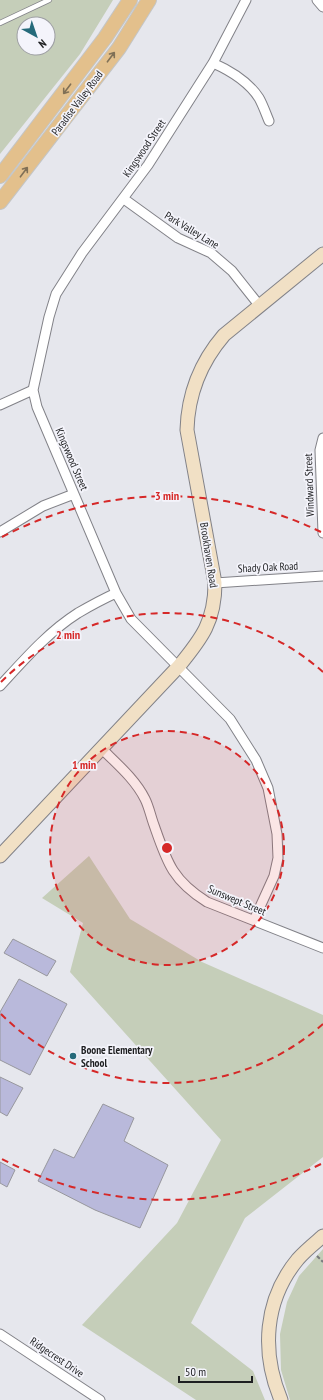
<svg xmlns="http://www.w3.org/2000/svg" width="323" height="1400" viewBox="0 0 323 1400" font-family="'PT Sans Narrow',sans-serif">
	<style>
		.green { fill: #c5ceb9; fill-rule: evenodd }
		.building { fill: #b9b9db; stroke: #97979d }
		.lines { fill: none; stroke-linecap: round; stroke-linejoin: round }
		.lane-casing { stroke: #828288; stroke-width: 6 }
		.street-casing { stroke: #828288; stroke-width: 11 }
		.secondary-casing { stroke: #828288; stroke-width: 15 }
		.primary-casing { stroke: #c4c5c5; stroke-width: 16 }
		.path { stroke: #78797d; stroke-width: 2; stroke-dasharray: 4 2; stroke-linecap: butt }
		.lane { stroke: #fff; stroke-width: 4.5 }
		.street { stroke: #fff; stroke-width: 9 }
		.secondary { stroke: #f1e0c5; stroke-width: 13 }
		.primary { stroke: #e3c08c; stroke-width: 14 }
		.oneway { stroke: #807056 }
		.ring { fill: none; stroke: #d62828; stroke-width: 2; stroke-dasharray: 7 5 }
		.poi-dot { fill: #256a7a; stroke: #f4f4fb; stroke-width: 1.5 }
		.labels { text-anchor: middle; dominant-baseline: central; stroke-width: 3.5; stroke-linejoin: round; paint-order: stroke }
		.street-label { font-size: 11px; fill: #1e1f21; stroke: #f4f4fb }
		.poi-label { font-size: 11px; font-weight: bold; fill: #1e1f21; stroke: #f4f4fb; text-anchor: start }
		.centre { fill: #d62828; stroke: #f4f4fb; stroke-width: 2 }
		.ring-label { font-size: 12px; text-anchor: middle; font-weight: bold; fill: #d62828; stroke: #f4f4fb; stroke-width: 3.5; stroke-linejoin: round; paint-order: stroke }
	</style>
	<rect width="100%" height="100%" fill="#e6e7ed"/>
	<path class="green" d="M0,0H113L80,54L0,154ZM24,24H48V48H24Z
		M89,856L130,919L202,962L323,1015V1157L245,1218L191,1323L253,1371L265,1400H196L82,1325L177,1223L221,1140L70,972L83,923L42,898Z
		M323,1249V1400H290L281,1370L280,1334L287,1302L299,1276Z"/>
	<path class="building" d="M13,939L56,961L47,976L4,953Z
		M19,979L67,1004L30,1075L0,1060V1012Z
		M0,1077L23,1088L7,1116L0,1112Z
		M103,1104L134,1118L124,1141L168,1165L140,1228L95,1210L38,1181L54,1149L74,1158Z
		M0,1162L15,1170L7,1187L0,1183Z"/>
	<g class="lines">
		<g class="lane-casing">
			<path id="lane" d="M0,23L49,0"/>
		</g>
		<g class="street-casing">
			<path id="street" d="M246,0L213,63L148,165L82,253L56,294L49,317L33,390L37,407L116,593L131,619L230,719L256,760L268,788L277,834L278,858L274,876L254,920
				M317,0L323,7
				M213,63C231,71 248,81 259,98C263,105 266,114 269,121
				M124,199L178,238L211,253L232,271L259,305
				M0,405L33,390
				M323,438L320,450L323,533
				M0,532L43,506L74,494
				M215,583L323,576
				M0,686C24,660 48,632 78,613C90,606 103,599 116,593
				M101,748C117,764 135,779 145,799C149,807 151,817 154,825C167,862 172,880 207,902L323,948
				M0,1334L100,1400"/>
		</g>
		<g class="secondary-casing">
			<path id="secondary" d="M0,856L179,666C202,638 215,621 215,583L187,430C188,394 200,363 224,335L323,254
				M281,1400C261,1352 264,1300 298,1259C306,1250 315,1243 323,1236"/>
		</g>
		<g class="primary-casing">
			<path id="primary" d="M0,176L105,38L130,0
				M0,202L119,48L149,0"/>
		</g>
		<path class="path" d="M317,1256L323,1262"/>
		<use href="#lane" class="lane"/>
		<use href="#street" class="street"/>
		<use href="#secondary" class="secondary"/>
		<use href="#primary" class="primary"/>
	</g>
	<defs><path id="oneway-shaft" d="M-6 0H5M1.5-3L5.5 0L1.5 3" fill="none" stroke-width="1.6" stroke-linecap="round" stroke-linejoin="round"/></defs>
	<g class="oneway">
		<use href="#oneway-shaft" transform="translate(111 57) rotate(-53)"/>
		<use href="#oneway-shaft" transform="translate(67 89) rotate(127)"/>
		<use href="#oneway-shaft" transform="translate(24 172) rotate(-53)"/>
	</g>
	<circle cx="167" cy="848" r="117" fill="#d62828" fill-opacity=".12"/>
	<g class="ring">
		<circle cx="167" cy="848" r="117"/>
		<path d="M323 1024A235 235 0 0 1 1 1014M1 682A235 235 0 0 1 323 672"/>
		<path d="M321 1164A352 352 0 0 1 2 1159M2 537A352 352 0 0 1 321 532"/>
	</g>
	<circle class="poi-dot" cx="73" cy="1056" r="4"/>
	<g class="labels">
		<g class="street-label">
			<text transform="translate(77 103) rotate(-53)">Paradise Valley Road</text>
			<text transform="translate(144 148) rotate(-56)">Kingswood Street</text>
			<text transform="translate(192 230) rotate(31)">Park Valley Lane</text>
			<text transform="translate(72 459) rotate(67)">Kingswood Street</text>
			<text transform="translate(309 485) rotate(-92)">Windward Street</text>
			<text transform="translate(209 555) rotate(81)">Brookhaven Road</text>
			<text transform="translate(268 567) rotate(-3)">Shady Oak Road</text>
			<text transform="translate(237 900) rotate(23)">Sunswept Street</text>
			<text transform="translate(57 1357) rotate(34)">Ridgecrest Drive</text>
		</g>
		<g class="poi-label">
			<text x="81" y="1050">Boone Elementary<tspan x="81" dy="13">School</tspan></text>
		</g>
	</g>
	<circle cx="167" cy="848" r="6" class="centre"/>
	<g class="ring-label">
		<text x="167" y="500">3 min</text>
		<text x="68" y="639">2 min</text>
		<text x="84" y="769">1 min</text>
	</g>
	<g transform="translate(36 36) rotate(140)"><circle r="19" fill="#f4f4fb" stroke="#9e9fa4"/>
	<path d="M0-3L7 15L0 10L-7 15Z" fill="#256a7a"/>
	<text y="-6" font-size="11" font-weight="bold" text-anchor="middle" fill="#1e1f21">N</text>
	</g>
	<path d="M179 1376v6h73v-6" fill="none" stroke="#1e1f21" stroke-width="2"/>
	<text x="185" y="1376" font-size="12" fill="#1e1f21" stroke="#f4f4fb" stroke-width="3" paint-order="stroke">50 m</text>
</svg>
